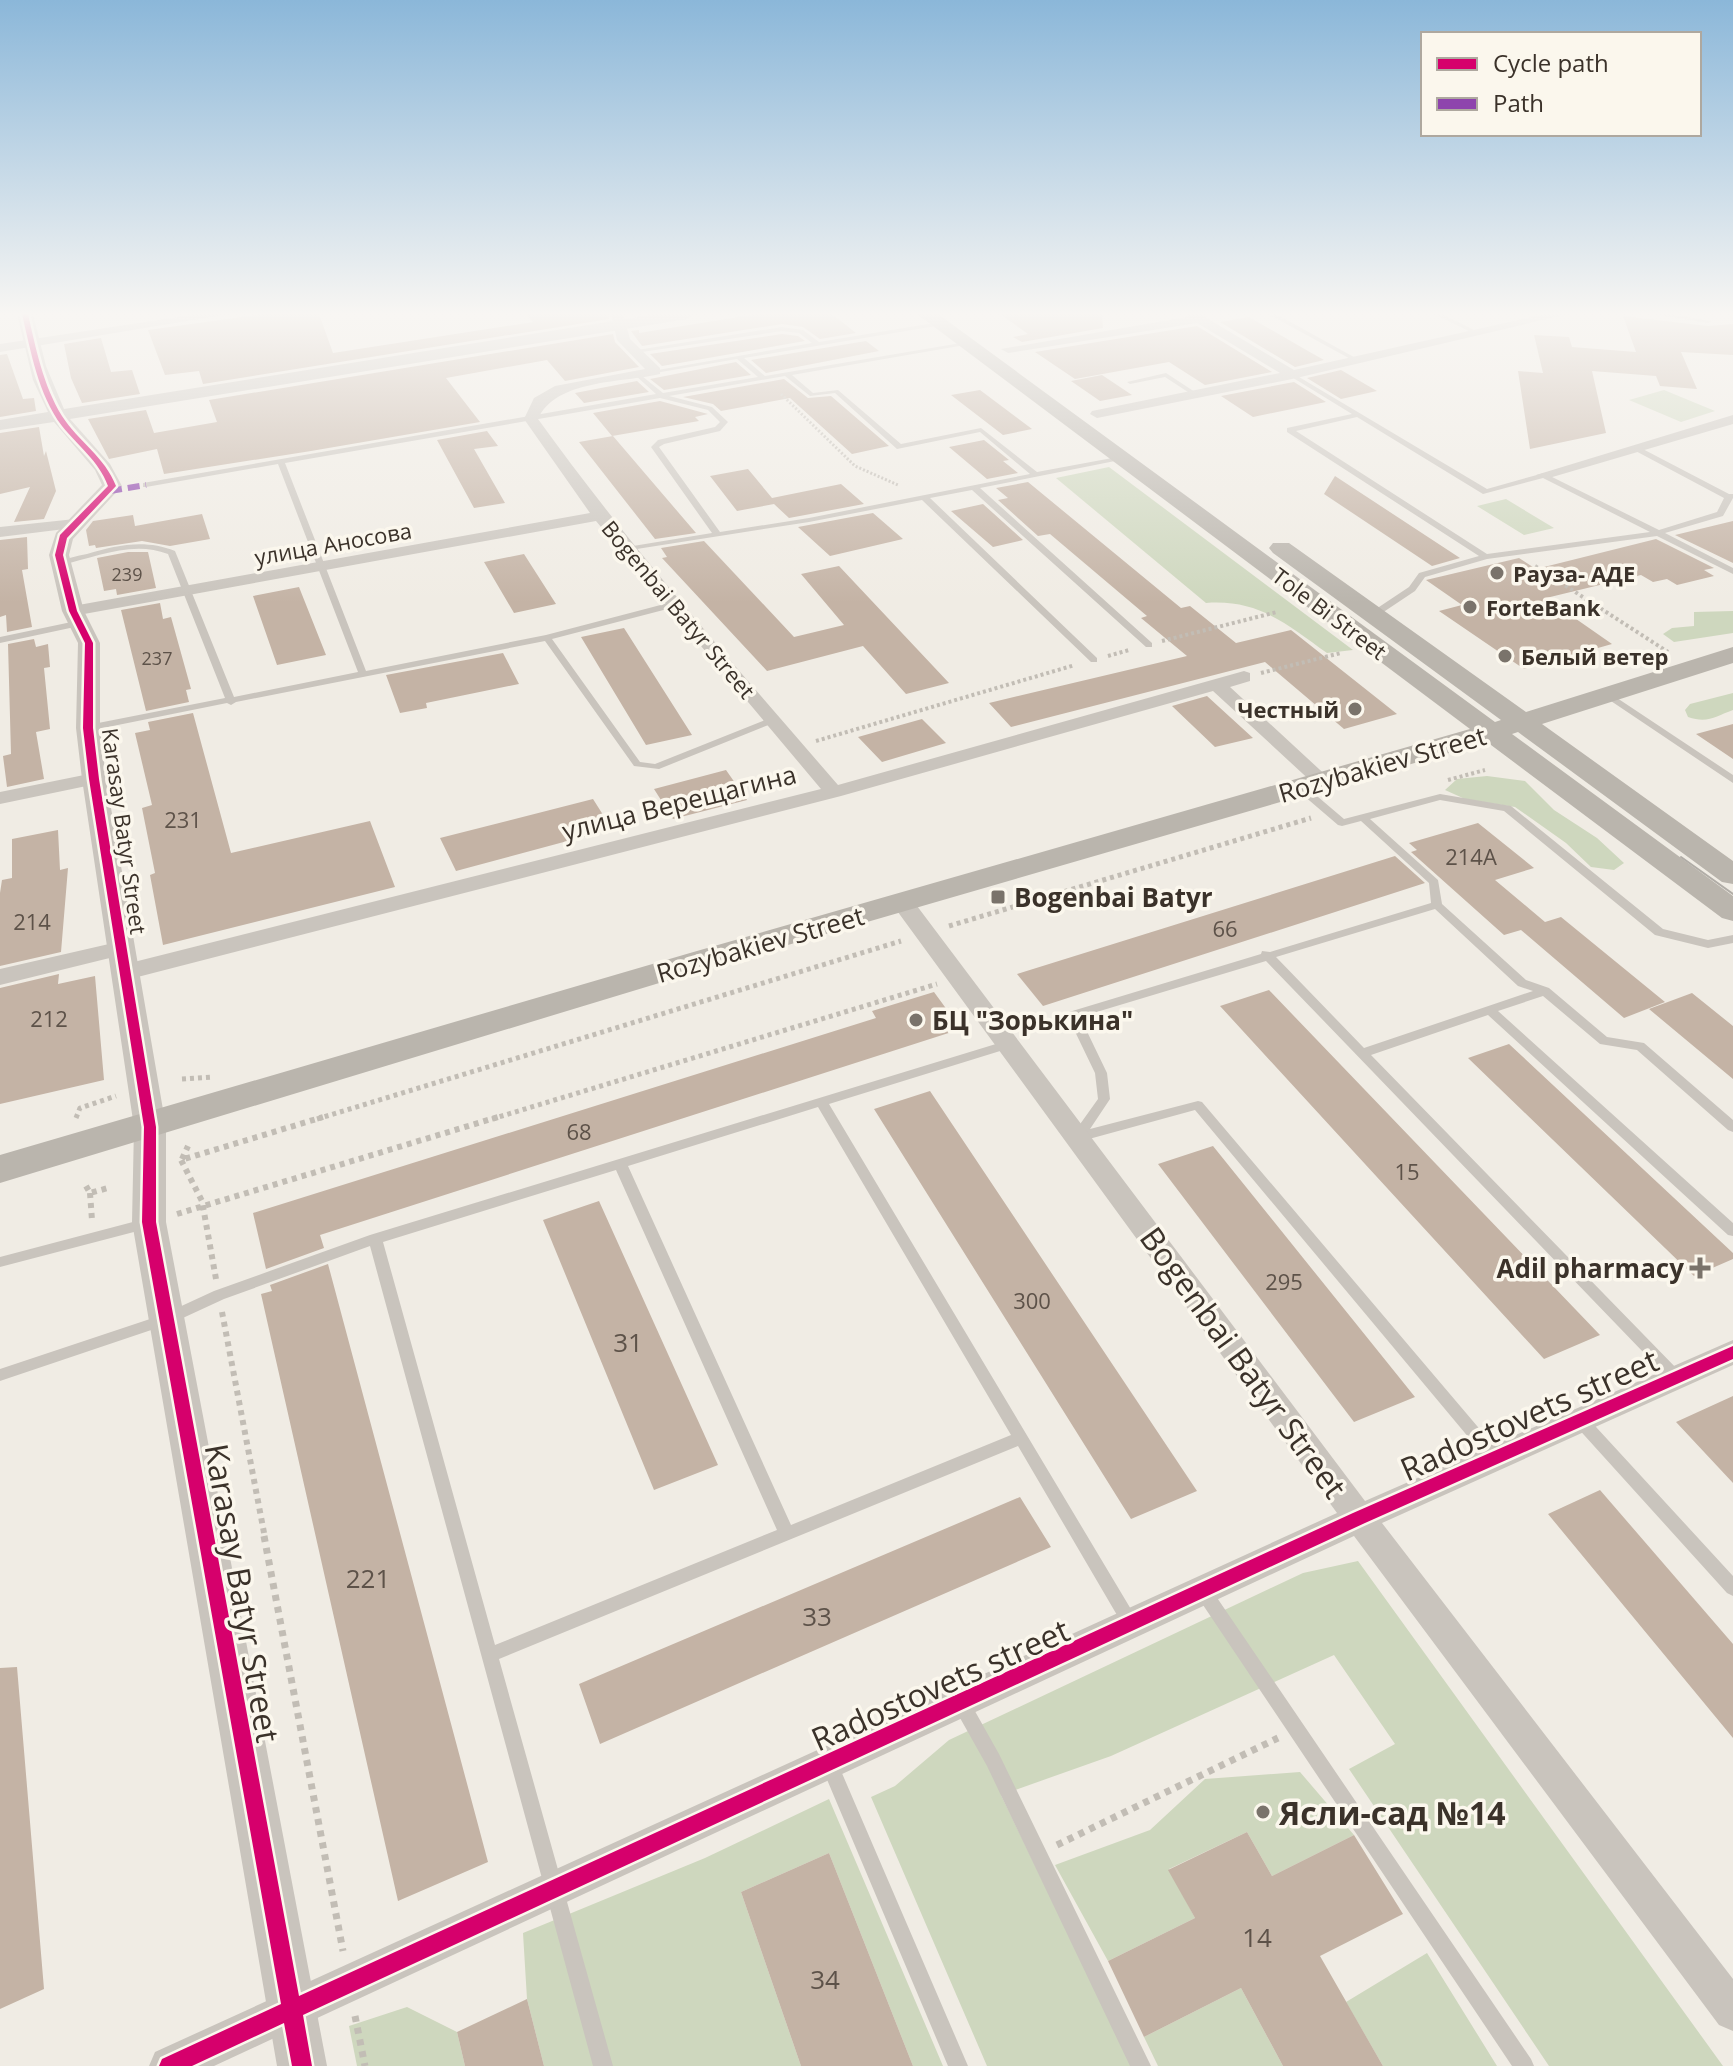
<svg xmlns="http://www.w3.org/2000/svg" width="1733" height="2066" viewBox="0 0 1733 2066" font-family="'Open Sans',sans-serif">
	<style>
		.green { fill: #ced7be }
		.building { fill: #c4b3a5 }
		.lines { fill: none; stroke-linecap: round; stroke-linejoin: round }
		.path-far4 { stroke: #c2bdb5; stroke-width: 3; stroke-dasharray: 2 2; stroke-linecap: butt }
		.path-far3 { stroke: #c2bdb5; stroke-width: 4; stroke-dasharray: 3 3; stroke-linecap: butt }
		.path-far2 { stroke: #c2bdb5; stroke-width: 5; stroke-dasharray: 4 4; stroke-linecap: butt }
		.path-far1 { stroke: #c2bdb5; stroke-width: 6; stroke-dasharray: 5 5; stroke-linecap: butt }
		.path { stroke: #c2bdb5; stroke-width: 7; stroke-dasharray: 6 6; stroke-linecap: butt }
		.service { fill: #c9c4bd; fill-rule: evenodd }
		.minor { fill: #c9c4bd; fill-rule: evenodd }
		.tertiary { fill: #c9c4bd; fill-rule: evenodd }
		.secondary { fill: #bab5ad; fill-rule: evenodd }
		.tram { stroke: #b1ada7; stroke-width: 2 }
		.quiet { stroke: #8e44ad; stroke-width: 6; stroke-dasharray: 12 6; stroke-linecap: butt }
		.cycleway-casing { stroke: #fbf7ed; stroke-width: 5 }
		.cycleway { fill: #d6006c; fill-rule: evenodd }
		.poi-dot { fill: #7a736b; stroke: #fbf7ed; stroke-width: 3 }
		.labels { text-anchor: middle; dominant-baseline: central; stroke-width: 7; stroke-linejoin: round; paint-order: stroke }
		.far-number-label { font-size: 18px; fill: #5d5249 }
		.far-street-label { font-size: 22px; fill: #3b322a; stroke: #fbf7ed }
		.far-poi-label { font-size: 22px; font-weight: bold; fill: #3b322a; stroke: #fbf7ed; text-anchor: start }
		.number-label { font-size: 22px; fill: #5d5249 }
		.street-label { font-size: 26px; fill: #3b322a; stroke: #fbf7ed }
		.poi-label { font-size: 26px; font-weight: bold; fill: #3b322a; stroke: #fbf7ed; text-anchor: start }
		.near-number-label { font-size: 26px; fill: #5d5249 }
		.near-street-label { font-size: 32px; fill: #3b322a; stroke: #fbf7ed }
		.near-poi-label { font-size: 32px; font-weight: bold; fill: #3b322a; stroke: #fbf7ed; text-anchor: start }
	</style>
	<rect width="100%" height="100%" fill="#f0ece4"/>
	<path class="green" d="M1664,390L1715,411L1681,422L1629,400Z
		M1109,467L1353,650L1327,653C1287,624 1258,599 1206,603L1056,478Z
		M1506,499L1554,528L1524,535L1477,506Z
		M1733,611V633L1674,642L1663,634L1672,628L1694,626V612Z
		M1733,693V710C1716,716 1708,724 1688,717L1685,710L1690,704Z
		M1487,776L1525,781L1554,810L1597,838L1624,863L1614,870L1591,867L1566,843L1515,807L1465,799L1445,790L1457,779Z
		M1358,1561L1723,2066H1549L1349,1769L1395,1744L1334,1655L1111,1756L1001,1795L1132,2066H987L871,1797L895,1786L949,1740L1303,1573Z
		M1300,1772L1354,1835L1272,1876L1247,1832L1169,1869L1195,1918L1108,1961L1055,1865L1150,1830L1205,1779Z
		M829,1799L943,2066H913L829,1853L741,1892L801,2066H544L527,1999L523,1933L705,1858Z
		M1427,1953L1497,2066H1383L1346,2002Z
		M1241,1988L1283,2066H1158L1144,2037Z
		M407,2007L457,2032L465,2066H357L349,2026Z"/>
	<path class="building" d="M264,314H319L333,353L533,322L525,314H608L609,319L203,384L199,371L165,375L148,330Z
		M757,314H832L856,333L820,339L803,327L782,324L642,346L631,331L639,330V333Z
		M1000,314H1102L1103,328L1022,342L1013,337L1028,334Z
		M1623,316L1708,326L1733,324V355L1681,352L1697,389L1660,386L1656,376L1592,371L1606,433L1530,449L1518,371L1543,373L1534,335L1569,337L1572,347L1636,352Z
		M1249,317L1308,351L1324,360L1295,367L1220,322Z
		M1197,326L1272,372L1205,385L1169,362L1075,379L1035,352Z
		M613,334L615,342L639,367L565,381L547,360L446,378L480,422L311,451L164,474L157,449L109,459L88,419L146,410L154,433L217,422L209,400Z
		M782,334L798,336L805,341L662,366L650,354Z
		M101,338L111,372L132,370L140,394L82,403L71,378L64,344Z
		M866,341L879,351L766,373L751,360Z
		M7,354L23,399L34,398L36,411L0,417V355Z
		M736,362L751,375L664,390L650,379Z
		M1341,370L1377,391L1341,399L1307,378Z
		M1102,375L1132,395L1100,401L1071,381Z
		M784,379L808,398L831,396L889,446L852,454L790,398L721,411L713,404L683,397Z
		M637,381L649,392L584,403L575,393Z
		M1294,382L1326,402L1253,417L1221,396Z
		M980,390L1032,429L1003,435L951,395Z
		M660,401L708,414L695,417L699,421L612,436L593,413Z
		M39,427L44,456L46,451L56,491L44,519L14,522L30,487L0,494V433Z
		M487,431L498,446L474,449L505,503L474,508L437,440Z
		M613,436L678,512L696,533L655,539L579,442Z
		M984,440L1009,460L1003,461L1018,473L987,479L949,447Z
		M748,469L772,498L841,484L864,504L789,518L774,504L737,511L710,476Z
		M1335,476L1460,558L1432,566L1324,494Z
		M1028,482L1181,608L1190,606L1236,643L1291,630L1397,714L1344,729L1265,662L1011,727L989,703L1187,656L1141,618L1147,616L1050,534L1038,536L998,500L1008,498L996,488Z
		M983,504L1023,540L993,547L951,511Z
		M873,513L903,539L830,556L798,527Z
		M202,514L210,539L170,546L142,541L96,548L95,545L89,546L86,530L93,521L133,515L135,526Z
		M1733,521V563L1675,535Z
		M27,537L28,569L22,570L32,627L7,632L6,615L0,617V540Z
		M1656,539L1714,568L1704,570L1714,576L1677,585L1667,579L1653,582L1641,575L1546,598L1612,644L1524,669L1439,611L1462,605L1426,580L1519,558L1536,569Z
		M704,541L794,637L844,625L801,574L839,566L949,683L906,694L863,646L767,671L662,558L667,557L661,548Z
		M128,552H148L156,588L117,595L116,589L104,591L97,558Z
		M524,554L556,604L514,613L484,562Z
		M299,587L326,655L277,665L253,596Z
		M160,603L163,619L171,617L191,689L186,690L189,702L146,711L121,610Z
		M624,628L692,735L646,745L581,637Z
		M34,639L36,647L48,644L50,667L44,668L50,729L36,732L44,779L7,787L3,756L11,754L8,644Z
		M503,653L519,684L426,703L427,708L400,713L386,675Z
		M1207,696L1253,738L1215,747L1172,706Z
		M193,713L231,853L370,821L395,887L163,945L150,875L155,873L142,808L152,805L135,733L150,730L148,722Z
		M922,719L946,743L882,762L858,737Z
		M1733,724V759L1696,734Z
		M726,770L747,800L673,819L654,789Z
		M593,799L612,829L456,871L440,838Z
		M1478,823L1534,868L1495,880L1545,922L1561,917L1665,1002L1624,1018L1521,930L1504,935L1411,852L1417,850L1409,843Z
		M58,830L60,870L68,868L61,952L0,966V893L2,880L12,878V839Z
		M1395,856L1425,883L1043,1006L1017,974Z
		M59,974L58,984L95,976L104,1080L0,1104V988Z
		M1269,990L1600,1335L1544,1359L1220,1006Z
		M934,992L961,1029L320,1235L324,1248L266,1269L253,1213L876,1018L872,1011Z
		M1692,993L1733,1026V1079L1649,1009Z
		M1509,1044L1733,1253V1259L1694,1276L1468,1058Z
		M930,1091L1197,1491L1131,1519L874,1109Z
		M1213,1146L1415,1397L1354,1422L1158,1164Z
		M599,1201L718,1465L654,1490L543,1220Z
		M328,1264L488,1862L398,1901L261,1294L272,1291L270,1285Z
		M1733,1396V1483L1676,1422Z
		M1600,1490L1733,1644V1738L1548,1514Z
		M1020,1497L1051,1547L600,1744L579,1684Z
		M17,1667L44,1989L0,2009V1668Z
		M1247,1832L1272,1876L1354,1835L1403,1914L1320,1956L1383,2066H1283L1241,1988L1144,2037L1108,1961L1195,1918L1168,1870Z
		M829,1853L913,2066H801L741,1892Z
		M527,1999L544,2066H465L457,2032Z"/>
	<g class="lines">
		<path class="path-far4" d="M781,394L855,466L898,485"/>
		<path class="path-far3" d="M1535,566L1668,652
			M1162,641L1277,612
			M1108,656L1129,650
			M1261,673L1341,653
			M816,741L1075,665
			M1448,780L1485,770"/>
		<path class="path-far2" d="M949,926L1311,818
			M182,1079L212,1077
			M76,1118L80,1108L116,1096
			M317,1119L901,941
			M492,1119L937,984"/>
		<path class="path-far1" d="M182,1159L188,1146
			M86,1186L90,1193L108,1188
			M90,1193L92,1220
			M177,1214L498,1117
			M216,1279L202,1201L181,1160L323,1117
			M222,1312L265,1538"/>
		<path class="path" d="M264,1536L343,1951
			M1057,1845L1278,1738
			M355,2016L365,2066"/>
		<path class="service" d="M1268,314H1276L1361,361L1356,362Z
			M1434,314H1442L1480,333L1475,334Z
			M1653,314H1670L1711,321L1708,323Z
			M940,322L942,323V325L744,358L765,376L967,342L968,343L965,345L792,375L813,393L838,390L901,444L981,428L1037,472L1123,456L1124,458L1120,460L980,488L1152,643V647H1146L972,490L930,498L1097,658V662H1091L922,500L809,522L624,551V547H627L712,533L651,447L658,440L715,427L720,422L708,410L660,398L285,463L366,671L546,635L672,602L676,605L675,607L552,639L640,762L655,764L770,718H776V722L659,769L634,766L545,641L236,702L231,705L227,703L88,731L83,728L88,725L225,698L168,554C133,540 96,557 61,565L57,563C66,558 77,556 87,554C117,545 145,539 175,551L234,697L358,672L278,464L146,487H143V483L656,394L635,375V373L637,372L663,393L758,377L737,359L655,373L652,371L812,343L799,333L782,331L635,353L634,352L637,350L782,327L803,330L819,342ZM785,376L810,396L835,393L897,449L980,432L1030,474L809,518L720,532L659,447L664,444L720,431L728,422L712,407L669,396Z
			M1166,373L1198,394V396H1194L1165,377L1130,384L1127,382Z
			M1290,374H1294L1487,489L1544,473L1659,530L1717,512L1724,498L1630,448L1637,446L1729,494H1733V498L1723,516L1665,533L1733,568V574L1657,536L1487,559L1425,577L1415,591L1376,617H1370V613L1409,587L1419,573L1479,556L1287,432V428L1352,414L1290,376ZM1357,417L1483,494L1543,478L1650,532L1487,554L1296,431Z
			M81,620L84,621V625L0,643V637Z
			M1608,692L1733,775V783L1605,697V693Z
			M1300,784L1304,785L1344,819L1440,794L1511,806L1663,929L1708,940L1733,935V943L1708,948L1655,935L1504,811L1440,800L1370,819L1438,880L1442,904L1526,980L1549,988L1607,1037L1644,1043L1733,1120V1132L1728,1130L1637,1050L1600,1044L1543,996L1498,1011L1733,1223V1236L1728,1235L1488,1015L1371,1055L1681,1373L1683,1377L1681,1381L1676,1383L1671,1381L1266,961L1080,1017L1107,1073L1110,1099L1090,1129L1198,1101L1202,1102L1500,1453L1503,1458L1500,1463L1495,1465L1490,1463L1195,1110L1078,1142L1073,1140L1072,1137L1073,1134L1098,1099L1095,1073L1067,1015L1069,1012L1261,954L1262,951L1270,952L1431,903L1429,883L1361,821L1342,826L1338,825L1296,789V785ZM1435,909L1518,986L1533,991L1364,1048L1276,957Z
			M1009,1040L1013,1041L1015,1044L1013,1047L829,1104L1138,1621L1136,1627L1130,1629L1124,1627L1018,1446L499,1659L613,2066H593L370,1246L224,1299L172,1323L0,1381V1369L162,1315L214,1291L370,1235ZM818,1107L1011,1435L791,1525L628,1166ZM616,1170L777,1530L495,1645L383,1242Z
			M148,1218L153,1219L155,1223L153,1227L0,1267V1257Z
			M1580,1414L1585,1415L1733,1576V1596L1727,1593L1575,1425L1572,1420L1575,1415Z
			M1203,1583L1209,1586L1531,2059L1534,2066H1512L1197,1596L1195,1591L1197,1586Z
			M961,1694L967,1697L999,1754L1151,2066H1130L987,1766L955,1709L952,1703L955,1697Z
			M829,1754L835,1757L968,2066H948L820,1763L823,1757Z"/>
		<path class="minor" d="M198,314H229L0,352V344Z
			M611,314H623L630,339L660,368V374C622,383 556,379 538,419C631,548 734,665 838,785L1244,671L1250,673V681L1230,687L1332,781L1322,787L1315,785L1213,691L841,796L126,980L118,977L114,972L118,967L126,964L821,789L596,521L73,616L64,611L73,606L590,513L524,419L534,398L555,386L645,369L617,340Z
			M1185,314H1200L1294,370L1545,314H1568L1292,379L1097,418L1090,414L1092,411L1280,373L1197,323L1008,353L1001,349L1187,317Z
			M1733,415V424L1549,478L1536,475Z
			M75,519L81,521V527L0,537V527Z
			M94,773L104,779L101,783L0,804V792Z
			M903,896L911,898L1365,1501L1733,1340V1365L1382,1523L1733,1979V2031L1719,2025L1354,1536L214,2066H149L155,2052L1337,1513L895,908L892,903L895,898Z
			M122,941L133,948L130,953L0,985V969Z"/>
		<path class="tertiary" d="M17,314H33L46,366L64,409L657,314H695L687,319L70,419L110,464L122,486L73,539L69,555L84,611L100,643V728L106,779L166,1127V1222L327,2066H277L132,1222L134,1127L82,779L76,728L78,643L62,611L49,555L56,533L102,485L95,470L54,422L0,430V420L48,412L33,380Z"/>
		<path class="secondary" d="M917,314H938L1495,722L1501,720L1273,553L1269,548L1273,543H1289L1526,712L1733,647V663L1542,724L1733,861V884L1722,882L1518,732L1512,734L1733,896V921L1722,918L1487,742L712,967L0,1183V1155L690,953L1470,729Z"/>
		<path class="tram" d="M1681,857L1733,894"/>
		<path class="quiet" d="M110,491L146,485"/>
		<g class="cycleway-casing">
			<path id="cycleway" d="M22,314H28C36,349 43,385 62,416C78,441 105,457 116,486L67,538L63,555L77,611L93,643V728L99,779L156,1127V1222L299,1996L1353,1513L1733,1346V1359L1365,1523L303,2015L312,2066H292L284,2023L192,2066H159L162,2059L281,2004L142,1222L144,1127L89,779L83,728L85,643L69,611L55,555L60,535L108,486C99,461 78,446 62,426C38,394 31,352 22,314Z"/>
		</g>
		<use href="#cycleway" class="cycleway"/>
	</g>
	<linearGradient id="sky" x2="0" y2="1"><stop stop-color="#8bb7d9"/><stop offset="0.52" stop-color="#f8f6f3"/><stop offset="1" stop-color="#f8f6f3" stop-opacity="0"/></linearGradient>
	<rect width="1733" height="603" fill="url(#sky)"/>
	<g class="poi-dot">
		<circle cx="1497" cy="573" r="8"/>
		<circle cx="1470" cy="607" r="8"/>
		<circle cx="1505" cy="656" r="8"/>
		<circle cx="1355" cy="709" r="8"/>
		<rect x="990" y="889" width="16" height="16" rx="4"/>
		<circle cx="916" cy="1020" r="8"/>
		<path d="M1696 1256h8v8h8v8h-8v8h-8v-8h-8v-8h8z"/>
		<circle cx="1263" cy="1812" r="8"/>
	</g>
	<g class="labels">
		<g class="far-number-label">
			<text x="127" y="574">239</text>
			<text x="157" y="658">237</text>
		</g>
		<g class="far-street-label">
			<text transform="translate(333 543) rotate(-10)">улица Аносова</text>
			<text transform="translate(679 609) rotate(50)">Bogenbai Batyr Street</text>
			<text transform="translate(1330 613) rotate(37)">Tole Bi Street</text>
			<text transform="translate(125 831) rotate(82)">Karasay Batyr Street</text>
		</g>
		<g class="far-poi-label">
			<text x="1513" y="573">Рауза- АДЕ</text>
			<text x="1486" y="607">ForteBank</text>
			<text x="1521" y="656">Белый ветер</text>
			<text x="1339" y="709" text-anchor="end">Честный</text>
		</g>
		<g class="number-label">
			<text x="183" y="819">231</text>
			<text x="1471" y="856">214А</text>
			<text x="32" y="921">214</text>
			<text x="1225" y="928">66</text>
			<text x="49" y="1018">212</text>
			<text x="579" y="1131">68</text>
			<text x="1407" y="1171">15</text>
			<text x="1284" y="1281">295</text>
			<text x="1032" y="1300">300</text>
		</g>
		<g class="street-label">
			<text transform="translate(1382 764) rotate(-16)">Rozybakiev Street</text>
			<text transform="translate(679 802) rotate(-14)">улица Верещагина</text>
			<text transform="translate(760 944) rotate(-16)">Rozybakiev Street</text>
		</g>
		<g class="poi-label">
			<text x="1014" y="897">Bogenbai Batyr</text>
			<text x="932" y="1020">БЦ "Зорькина"</text>
			<text x="1684" y="1268" text-anchor="end">Adil pharmacy</text>
		</g>
		<g class="near-number-label">
			<text x="628" y="1342">31</text>
			<text x="368" y="1578">221</text>
			<text x="817" y="1616">33</text>
			<text x="1257" y="1937">14</text>
			<text x="825" y="1979">34</text>
		</g>
		<g class="near-street-label">
			<text transform="translate(1244 1362) rotate(54)">Bogenbai Batyr Street</text>
			<text transform="translate(1529 1414) rotate(-24)">Radostovets street</text>
			<text transform="translate(243 1593) rotate(80)">Karasay Batyr Street</text>
			<text transform="translate(940 1684) rotate(-24)">Radostovets street</text>
		</g>
		<g class="near-poi-label">
			<text x="1279" y="1812">Ясли-сад №14</text>
		</g>
	</g>
	<rect x="1421" y="32" width="280" height="104" fill="#fbf7ed" stroke="#aea89f" stroke-width="2"/>
	<rect x="1437" y="58" width="40" height="12" fill="#d6006c" stroke="#aea89f" stroke-width="2"/>
	<text x="1493" y="72" font-size="24" fill="#3b322a">Cycle path</text>
	<rect x="1437" y="98" width="40" height="12" fill="#8e44ad" stroke="#aea89f" stroke-width="2"/>
	<text x="1493" y="112" font-size="24" fill="#3b322a">Path</text>
</svg>
